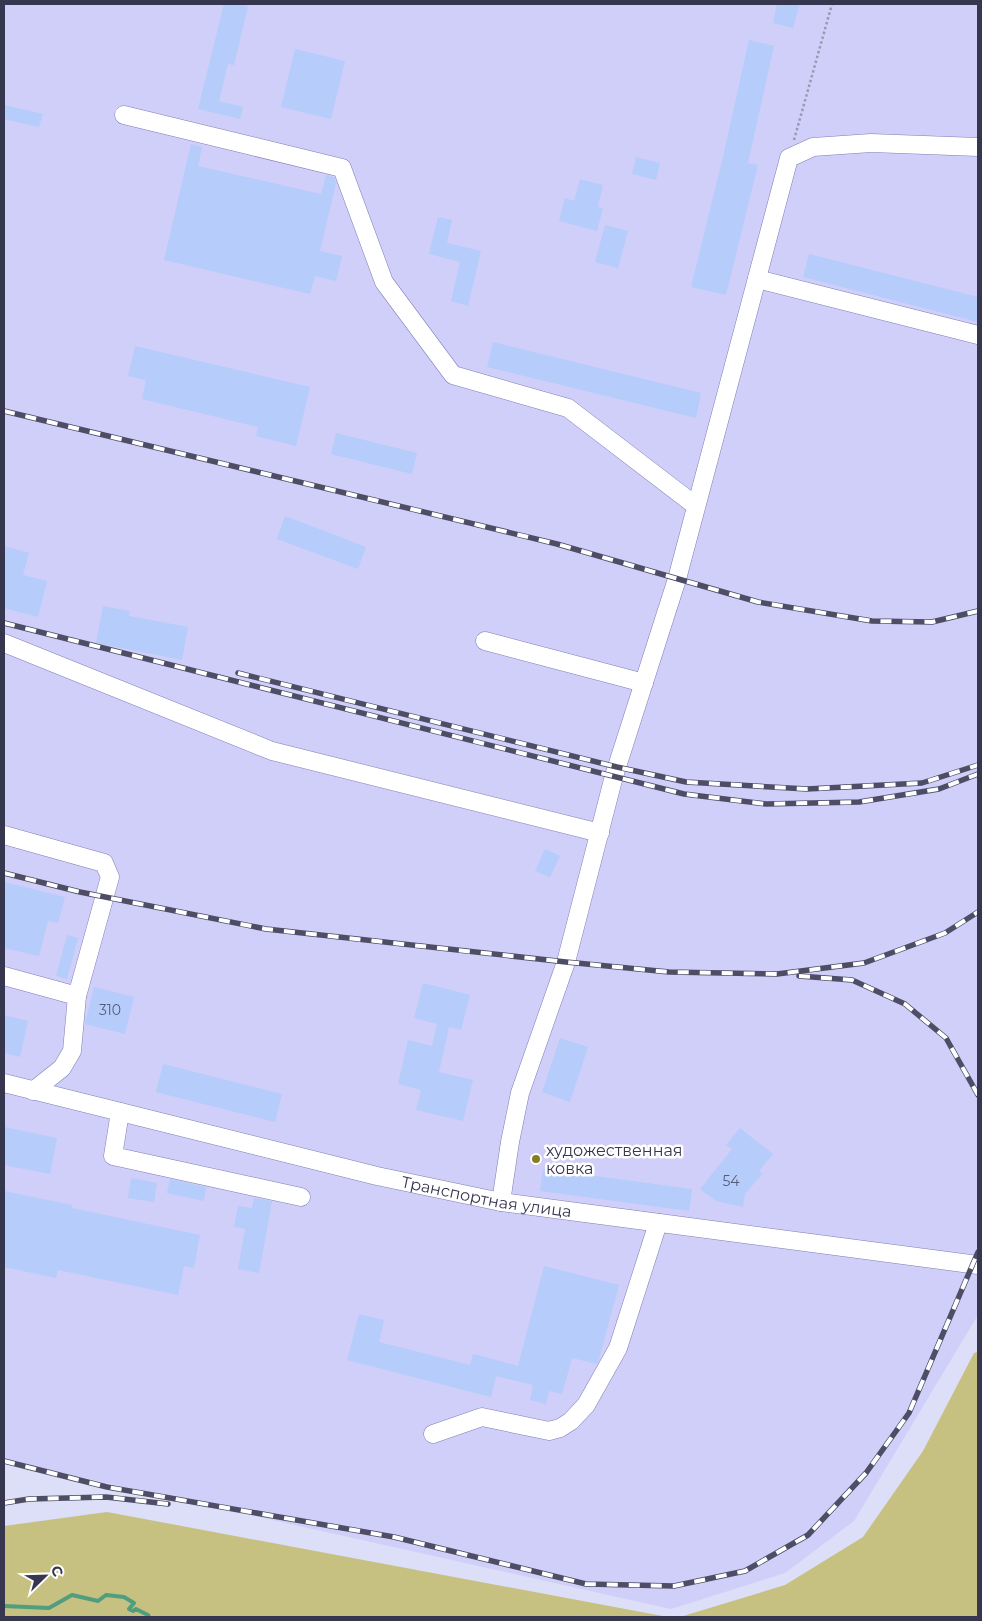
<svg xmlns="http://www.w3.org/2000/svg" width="982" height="1621" viewBox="0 0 982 1621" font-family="Montserrat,sans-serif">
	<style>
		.built { fill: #cfcff9 }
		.green { fill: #c6c181 }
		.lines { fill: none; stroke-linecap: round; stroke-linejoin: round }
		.stream { stroke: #509e7e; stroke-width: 4 }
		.building { fill: #b6ccfa }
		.minor-casing { stroke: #7f7db7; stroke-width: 19 }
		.path { stroke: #9999b2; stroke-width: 2.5; stroke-dasharray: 2.5 2.5; stroke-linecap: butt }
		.minor { stroke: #fff; stroke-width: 18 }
		.rail-casing { stroke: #4e4d66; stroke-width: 5.5 }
		.rail { stroke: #fff; stroke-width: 4; stroke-dasharray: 11; stroke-linecap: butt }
		.poi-dot { fill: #857e24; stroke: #fff; stroke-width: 2 }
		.labels { text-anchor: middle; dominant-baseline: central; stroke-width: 5; stroke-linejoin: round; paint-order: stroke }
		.number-label { font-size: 14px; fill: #575c7a }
		.poi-label { font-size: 16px; fill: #37364f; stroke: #fff; text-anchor: start }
		.street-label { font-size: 16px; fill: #37364f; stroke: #fff }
	</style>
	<rect width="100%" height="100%" fill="#dddef7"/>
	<path class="built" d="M4,4H978V1315L854,1521L785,1573L671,1609L4,1460Z"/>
	<path class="green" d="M978,1352V1617H680L785,1585L863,1537L923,1451L974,1353Z
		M107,1512L668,1617H4V1526Z"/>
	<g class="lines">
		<path class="stream" d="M4,1606L49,1608L72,1595L98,1601L106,1595L124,1597L134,1603L129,1609L133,1611L136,1609L148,1615L149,1617"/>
	</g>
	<path class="building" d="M224,4H240L248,6L234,65L228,64L219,101L243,107L240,119L198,109Z
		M777,4H800L793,28L773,23Z
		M749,40L774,46L748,163L758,165L726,295L691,287L723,157Z
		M295,49L345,61L331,119L281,107Z
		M4,105L43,114L39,127L4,119Z
		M191,144L202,147L198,166L321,194L326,175L334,177L336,183L320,251L342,256L336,281L315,276L310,294L164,260Z
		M636,157L660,163L656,180L632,174Z
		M580,179L603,185L598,207L603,208L597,231L559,221L565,198L574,201Z
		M438,217L452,220L447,243L481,251L468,306L451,301L460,262L429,254Z
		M605,225L628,231L618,268L595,262Z
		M809,254L978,297V322L803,277Z
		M493,342L701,393L696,418L487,367Z
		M135,346L310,387L296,446L256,436L258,427L142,399L146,380L128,376Z
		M336,433L417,453L412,474L331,454Z
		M285,516L366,547L358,569L277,539Z
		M4,546L29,553L23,575L47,581L38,617L4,608Z
		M103,606L130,611L129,616L188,627L182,660L96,643Z
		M545,849L560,856L550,877L535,871Z
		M4,882L65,897L58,923L48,921L39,956L4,948Z
		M67,935L78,938L67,979L56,976Z
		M423,983L470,995L461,1030L449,1027L439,1072L473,1080L463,1121L416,1110L421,1090L398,1084L408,1040L432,1046L437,1024L414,1018Z
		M94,987L134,997L125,1034L85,1024Z
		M4,1015L28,1021L20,1057L4,1053Z
		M560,1038L588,1047L570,1102L542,1092Z
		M163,1064L282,1094L275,1122L156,1092Z
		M4,1127L57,1138L50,1174L4,1165Z
		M740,1128L773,1154L759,1171L762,1174L745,1194L743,1207L716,1201L700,1189L732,1149L726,1145Z
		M543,1169L692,1189L689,1211L540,1191Z
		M131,1178L157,1183L154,1202L128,1198Z
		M170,1179L206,1187L204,1201L167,1193Z
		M4,1191L72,1205V1208L200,1235L194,1268L184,1266L178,1295L58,1270L56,1278L4,1267Z
		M254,1198L272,1201L259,1273L238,1269L245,1229L234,1227L238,1206L252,1208Z
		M544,1266L619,1285L599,1359L597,1364L572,1358L562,1394L549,1391L546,1404L530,1400L533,1385L496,1376L491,1397L347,1360L359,1314L384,1320L379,1342L470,1365L473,1354L518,1366Z"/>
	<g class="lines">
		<g class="minor-casing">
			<g id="minor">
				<path d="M124,115L342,168L384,282L453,375L568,408L696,506"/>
				<path d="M757,279L978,335"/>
				<path d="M485,641L644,683"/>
				<path d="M4,643L272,751L600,833"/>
				<path d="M4,835L104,863L110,877L77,996L72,1051L62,1068L33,1091"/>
				<path d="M4,976L77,996"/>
				<path id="s1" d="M4,1083L377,1176L501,1202L978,1265"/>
				<path d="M120,1112L113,1156L301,1197"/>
				<path d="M501,1202L510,1142L520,1093L566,962L614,776L677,579L789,158L813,147L871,143L978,147"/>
				<path d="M433,1434L482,1417L549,1431L560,1428L571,1421L586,1405L618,1348L658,1223"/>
			</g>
		</g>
		<path class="path" d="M794,140L832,4"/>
		<use href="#minor" class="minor"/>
		<g class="rail-casing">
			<path id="rail" d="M4,411L557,544L758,602L872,621L932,622L978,611
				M4,623L684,794L766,804L859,802L939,789L978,774
				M238,673L617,767L686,782L807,789L922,783L978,765
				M4,873L80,892L266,929L566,962L669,972L777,974L864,963L945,933L978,912
				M799,976L852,980L905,1004L946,1038L978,1095
				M4,1461L107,1487L394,1537L586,1584L674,1586L745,1571L808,1535L866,1473L909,1413L978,1252
				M4,1503L29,1499L106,1497L168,1504"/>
		</g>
		<use href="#rail" class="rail"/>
	</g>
	<circle class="poi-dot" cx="536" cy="1159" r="5"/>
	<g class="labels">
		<g class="number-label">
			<text x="110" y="1010">310</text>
			<text x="731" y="1181">54</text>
		</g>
		<g class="poi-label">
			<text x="546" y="1150">художественная<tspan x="546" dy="18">ковка</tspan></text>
		</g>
		<g class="street-label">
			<text stroke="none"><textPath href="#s1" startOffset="496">Транспортная улица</textPath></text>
		</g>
	</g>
	<rect width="982" height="1621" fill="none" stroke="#37364f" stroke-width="10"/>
	<g transform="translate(45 1576) rotate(67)" stroke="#ffffff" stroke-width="4" paint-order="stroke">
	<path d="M0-4L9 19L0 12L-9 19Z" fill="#37364f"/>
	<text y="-8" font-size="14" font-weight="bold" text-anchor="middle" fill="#37364f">С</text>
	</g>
</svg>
